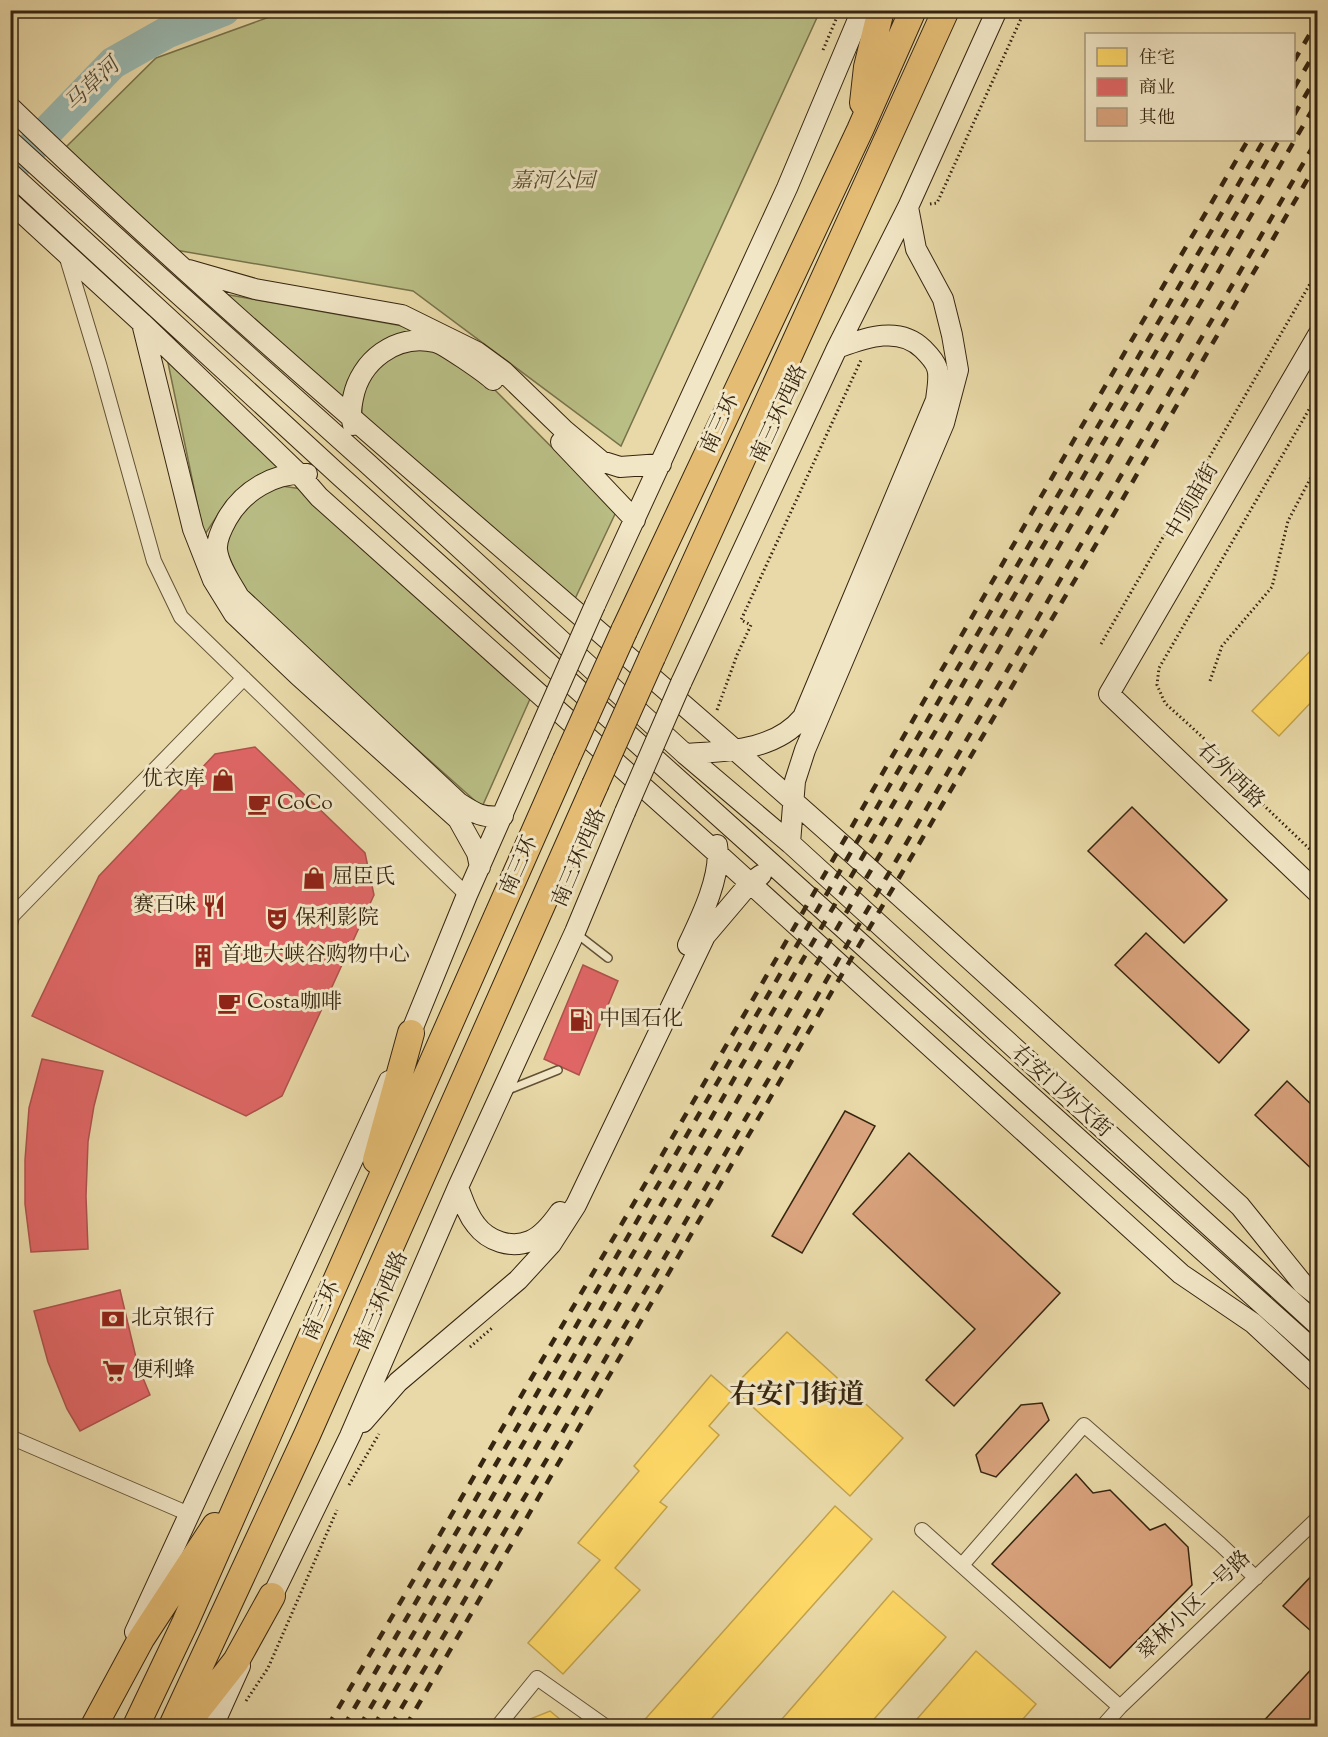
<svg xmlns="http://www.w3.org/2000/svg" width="1328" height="1737" viewBox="0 0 1328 1737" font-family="'Sorts Mill Goudy','Noto Serif SC',serif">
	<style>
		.green { fill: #b9be85; stroke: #78724a; stroke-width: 1.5 }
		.homes { fill: #ffd966; stroke: #c3a34c; stroke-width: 1.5 }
		.shops { fill: #e06666; stroke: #ad524c; stroke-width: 1.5 }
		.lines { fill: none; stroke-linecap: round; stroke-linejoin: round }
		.river { stroke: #9ab9b1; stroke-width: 32 }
		.building { fill: #daa47e; stroke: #362510; stroke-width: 1.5 }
		.lane-casing { stroke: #635236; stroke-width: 10 }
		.street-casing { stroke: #635236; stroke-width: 16 }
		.secondary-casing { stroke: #362510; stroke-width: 22 }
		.highway-casing { stroke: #362510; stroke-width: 28 }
		.path { stroke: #362510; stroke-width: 3; stroke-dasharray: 1.5 3; stroke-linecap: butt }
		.lane { stroke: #f1e6c6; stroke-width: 7 }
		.street { stroke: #f1e6c6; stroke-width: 14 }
		.secondary { stroke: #f1e6c6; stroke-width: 20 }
		.highway { stroke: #e4bc74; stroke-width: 26 }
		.rail { stroke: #362510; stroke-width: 4.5; stroke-dasharray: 10 10; stroke-linecap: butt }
		.secondary-bridge-casing { stroke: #362510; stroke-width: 22; stroke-linecap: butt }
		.highway-bridge-casing { stroke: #362510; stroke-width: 28; stroke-linecap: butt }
		.secondary-bridge { stroke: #f1e6c6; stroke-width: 20 }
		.highway-bridge { stroke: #e4bc74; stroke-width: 26 }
		.labels { text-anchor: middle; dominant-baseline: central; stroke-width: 6; stroke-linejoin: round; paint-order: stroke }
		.park-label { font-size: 21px; font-style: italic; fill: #574b2d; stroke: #f1e6c6 }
		.street-label { font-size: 21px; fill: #362510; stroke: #f1e6c6 }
		.poi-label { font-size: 21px; fill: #362510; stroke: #f1e6c6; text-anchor: start }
		.water-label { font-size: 22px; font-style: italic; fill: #4f4a38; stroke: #f1e6c6 }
		.district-label { font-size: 27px; font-weight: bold; fill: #362510; stroke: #f1e6c6 }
	</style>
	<rect width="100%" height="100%" fill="#e9d9a8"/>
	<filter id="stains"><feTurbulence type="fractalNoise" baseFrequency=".00333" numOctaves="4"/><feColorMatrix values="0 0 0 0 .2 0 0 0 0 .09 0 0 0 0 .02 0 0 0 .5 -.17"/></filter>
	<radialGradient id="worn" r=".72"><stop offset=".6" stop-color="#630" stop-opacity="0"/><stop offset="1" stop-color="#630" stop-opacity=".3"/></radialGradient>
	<path class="green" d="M286,11H820L621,446L413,291L158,247L66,147L156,58Z
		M224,294L414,328L378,347L343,404Z
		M433,347L491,386L616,512L573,603L362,414L361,396L372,371L400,350Z
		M167,358L287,467L258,475L226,502L204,536Z
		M275,485L302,489L530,699L482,807L244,595L230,571L224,533L247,500Z"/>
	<path class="homes" d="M1318,643V695L1279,736L1252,711Z
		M787,1332L903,1438L850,1496L732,1388Z
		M711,1375L735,1396L709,1426L719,1435L660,1502L667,1507L615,1568L640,1590L563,1674L528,1643L600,1560L578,1543L639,1471L634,1466Z
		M835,1506L872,1539L705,1726H641L640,1725Z
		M893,1591L946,1637L868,1726H776Z
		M976,1651L1036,1704L1017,1726H911Z
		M550,1711L568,1726H521L525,1721Z"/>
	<path class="shops" d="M255,747L365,853L374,895L282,1096L246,1116L32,1016L99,876L215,754Z
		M583,965L618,981L579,1075L544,1059Z
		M42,1059L103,1071L94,1106L88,1142L86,1196L88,1249L31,1252L25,1204V1160L29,1108Z
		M120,1290L138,1366L150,1395L80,1431L67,1409L48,1362L34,1311Z"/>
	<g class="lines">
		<path class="river" d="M10,170L113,63L166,33L224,10"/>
	</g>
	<path class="building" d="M1132,807L1227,900L1184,943L1088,851Z
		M1146,933L1249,1030L1219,1063L1115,965Z
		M1287,1081L1318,1111V1175L1255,1115Z
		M845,1111L875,1126L802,1253L772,1236Z
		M909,1153L1060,1293L954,1406L926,1380L975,1329L853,1214Z
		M1042,1403L1049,1420L996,1477L981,1472L976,1455L1021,1405Z
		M1076,1474L1093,1493L1110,1490L1150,1530L1165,1524L1188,1547L1192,1585L1110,1668L992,1564Z
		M1318,1569V1624L1311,1631L1283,1606Z
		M1318,1662V1726H1259Z"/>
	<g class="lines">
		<g class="lane-casing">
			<path id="lane" d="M577,934L608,958
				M508,1090L558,1070"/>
		</g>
		<g class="street-casing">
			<path id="street" d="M66,255L99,364L154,561L181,617L467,895
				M10,925L12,916L244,678
				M10,1437L189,1514
				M922,1530L1120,1707
				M962,1565L1084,1425L1220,1544L1256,1578
				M498,1726L537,1678L605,1726
				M1103,1726L1120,1707L1318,1518"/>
		</g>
		<g class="secondary-casing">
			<path id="secondary" d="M10,107C253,341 514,555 767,778C927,918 1083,1063 1240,1206L1303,1284L1318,1296
				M10,141L134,254L368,464L685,754L790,843L1318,1325
				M10,173L340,476L1318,1354
				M10,202L142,323L299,474L319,497L718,854L1181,1274L1253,1323L1318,1383
				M189,270L255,289L402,315L477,352L503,371L564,430L601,461L620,467L661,464
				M142,323L193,529L213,580L234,614L298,675L458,819L477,853L480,867
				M1318,335L1109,694L1318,893
				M353,425C350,415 351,408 353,398C360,361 396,333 435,342C444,344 484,372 493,380
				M561,442L635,520
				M307,474C274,472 243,491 227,519C222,528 216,540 217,550C219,566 231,583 239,597L459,803C476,814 482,818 503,816
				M595,605L787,188L862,10
				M681,683L837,348L908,207L997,10
				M685,754C727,751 775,751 803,717L936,400C937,391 940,376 937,368C935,361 928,354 923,349C899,325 865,338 837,348
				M790,843L795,781L805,750L944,423L958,370L952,335L943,299L916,249L908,207
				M688,945C701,918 722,875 717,845
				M405,1047L467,895L538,734
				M458,1187C463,1200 467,1214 476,1225C488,1241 511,1249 530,1241C542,1236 553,1222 560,1212
				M363,1422L398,1382L518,1280L551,1244L576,1205L705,936L750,883L761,875
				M266,1609L350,1436L458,1187L575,932L625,812
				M135,1632L389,1081
				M213,1726L240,1666"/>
		</g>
		<g class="highway-casing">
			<path id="highway" d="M863,103L867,67L881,10
				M624,631L860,130L913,10
				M652,657L946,10
				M376,1160L411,1033
				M94,1726L141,1639L215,1526
				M136,1726L185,1623L566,760
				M172,1726L307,1435L595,785
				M185,1726L236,1661L272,1596"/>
		</g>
		<path class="path" d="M823,50L840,10
			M930,204L937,203L1025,10
			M1318,394L1159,668L1157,685L1165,703L1220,753L1255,797L1318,857
			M1101,644L1318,270
			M1210,681L1222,646L1272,587L1288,521L1318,464
			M717,710L737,655L751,625L741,620L862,358
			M470,1347L492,1328
			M349,1485L379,1434
			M246,1701L268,1668L337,1510"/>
		<use href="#lane" class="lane"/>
		<use href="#street" class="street"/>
		<use href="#secondary" class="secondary"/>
		<use href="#highway" class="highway"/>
		<path class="rail" d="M1294,61L1318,20
			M1294,88L1318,47
			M1294,115L1318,74
			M328,1726L744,1015L1042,495L1248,140
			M344,1726L1264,140
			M360,1726L802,961L1279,140
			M374,1726L1318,100
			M391,1726L1318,138
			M406,1726L831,993L1118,507L1318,161"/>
		<g class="secondary-bridge-casing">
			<path id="secondary-bridge" d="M538,734L595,605
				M625,812L681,683"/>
		</g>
		<g class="highway-bridge-casing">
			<path id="highway-bridge" d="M566,760L624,631
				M595,785L652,657"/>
		</g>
		<use href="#secondary-bridge" class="secondary-bridge"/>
		<use href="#highway-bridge" class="highway-bridge"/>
	</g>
	<defs>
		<g id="shop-bare" transform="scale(1.8)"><path d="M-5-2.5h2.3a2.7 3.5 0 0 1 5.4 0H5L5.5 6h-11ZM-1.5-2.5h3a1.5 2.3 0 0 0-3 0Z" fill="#8f2418" stroke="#f1e6c6" stroke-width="2.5" paint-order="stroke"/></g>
		<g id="cafe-bare" transform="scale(1.8)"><path d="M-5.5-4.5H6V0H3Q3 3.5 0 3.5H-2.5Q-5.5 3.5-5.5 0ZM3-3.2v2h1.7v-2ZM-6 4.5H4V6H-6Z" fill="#8f2418" stroke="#f1e6c6" stroke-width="2.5" paint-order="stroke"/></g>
		<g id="restaurant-bare" transform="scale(1.8)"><path d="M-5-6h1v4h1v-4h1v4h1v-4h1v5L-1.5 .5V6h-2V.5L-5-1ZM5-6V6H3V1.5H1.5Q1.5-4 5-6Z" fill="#8f2418" stroke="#f1e6c6" stroke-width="2.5" paint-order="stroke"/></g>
		<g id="theatre-bare" transform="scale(1.8)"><path d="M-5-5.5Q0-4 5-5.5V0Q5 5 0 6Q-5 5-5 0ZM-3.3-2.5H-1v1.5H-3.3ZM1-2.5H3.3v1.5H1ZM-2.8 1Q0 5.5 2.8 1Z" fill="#8f2418" stroke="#f1e6c6" stroke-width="2.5" paint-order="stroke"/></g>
		<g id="building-bare" transform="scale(1.8)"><path d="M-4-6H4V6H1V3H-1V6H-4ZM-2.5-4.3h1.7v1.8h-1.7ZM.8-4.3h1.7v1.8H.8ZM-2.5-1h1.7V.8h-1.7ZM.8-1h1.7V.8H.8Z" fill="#8f2418" stroke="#f1e6c6" stroke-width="2.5" paint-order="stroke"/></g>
		<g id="fuel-bare" transform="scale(1.8)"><path d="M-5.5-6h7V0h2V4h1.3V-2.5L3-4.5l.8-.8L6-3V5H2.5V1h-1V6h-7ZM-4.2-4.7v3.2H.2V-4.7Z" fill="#8f2418" stroke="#f1e6c6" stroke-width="2.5" paint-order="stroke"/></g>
		<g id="bank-bare" transform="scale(1.8)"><path d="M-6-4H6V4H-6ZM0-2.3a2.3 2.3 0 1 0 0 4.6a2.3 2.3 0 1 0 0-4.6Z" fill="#8f2418" stroke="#f1e6c6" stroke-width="2.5" paint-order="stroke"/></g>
		<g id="supermarket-bare" transform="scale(1.8)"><path d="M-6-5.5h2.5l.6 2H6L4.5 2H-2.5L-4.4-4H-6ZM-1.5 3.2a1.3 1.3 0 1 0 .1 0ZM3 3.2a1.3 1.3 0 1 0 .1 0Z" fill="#8f2418" stroke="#f1e6c6" stroke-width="2.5" paint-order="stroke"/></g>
	</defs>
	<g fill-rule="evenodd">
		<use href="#shop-bare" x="223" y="780"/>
		<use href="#cafe-bare" x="259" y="804"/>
		<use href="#shop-bare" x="314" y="878"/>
		<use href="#restaurant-bare" x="214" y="906"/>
		<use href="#theatre-bare" x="277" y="919"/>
		<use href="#building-bare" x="203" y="956"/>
		<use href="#cafe-bare" x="229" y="1003"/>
		<use href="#fuel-bare" x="581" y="1020"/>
		<use href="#bank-bare" x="113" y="1319"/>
		<use href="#supermarket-bare" x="114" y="1371"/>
	</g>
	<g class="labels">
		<g class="park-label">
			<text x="553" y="182">嘉河公园</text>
		</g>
		<g class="street-label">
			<text transform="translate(780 414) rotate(-65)">南三环西路</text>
			<text transform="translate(721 424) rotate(-65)">南三环</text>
			<text transform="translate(1193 502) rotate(-60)">中顶庙街</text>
			<text transform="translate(1230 776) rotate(44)">右外西路</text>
			<text transform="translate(580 858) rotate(-67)">南三环西路</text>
			<text transform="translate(520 866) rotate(-66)">南三环</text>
			<text transform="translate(1061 1092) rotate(42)">右安门外大街</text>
			<text transform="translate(382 1301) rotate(-67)">南三环西路</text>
			<text transform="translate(323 1311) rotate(-66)">南三环</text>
			<text transform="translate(1195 1606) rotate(-44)">翠林小区一号路</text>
		</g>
		<g class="poi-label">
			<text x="205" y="780" text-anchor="end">优衣库</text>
			<text x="277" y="804">CoCo</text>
			<text x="332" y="878">屈臣氏</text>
			<text x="196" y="906" text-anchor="end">赛百味</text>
			<text x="295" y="919">保利影院</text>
			<text x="221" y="956">首地大峡谷购物中心</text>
			<text x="247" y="1003">Costa咖啡</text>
			<text x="599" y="1020">中国石化</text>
			<text x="131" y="1319">北京银行</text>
			<text x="132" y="1371">便利蜂</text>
		</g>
		<g class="water-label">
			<text transform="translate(93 86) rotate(-44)">马草河</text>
		</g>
		<g class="district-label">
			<text x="797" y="1396">右安门街道</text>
		</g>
	</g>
	<rect width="1328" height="1737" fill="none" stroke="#e9d9a8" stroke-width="36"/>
	<rect x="12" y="12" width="1304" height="1713" fill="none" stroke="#362510" stroke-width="3"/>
	<rect x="18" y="18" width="1292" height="1701" fill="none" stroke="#362510" stroke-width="1.5"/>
	<rect x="1085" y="33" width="210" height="108" fill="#f1e6c6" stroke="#a6997d" stroke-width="1.5"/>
	<rect x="1097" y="48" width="30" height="18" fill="#ffd966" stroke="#a6997d" stroke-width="1.5"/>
	<text x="1139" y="63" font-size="18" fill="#362510">住宅</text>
	<rect x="1097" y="78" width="30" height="18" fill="#e06666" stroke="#a6997d" stroke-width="1.5"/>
	<text x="1139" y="93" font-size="18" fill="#362510">商业</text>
	<rect x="1097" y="108" width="30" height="18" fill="#daa47e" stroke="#a6997d" stroke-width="1.5"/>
	<text x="1139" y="123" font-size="18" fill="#362510">其他</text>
	<rect width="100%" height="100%" filter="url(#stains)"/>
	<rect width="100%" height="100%" fill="url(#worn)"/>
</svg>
